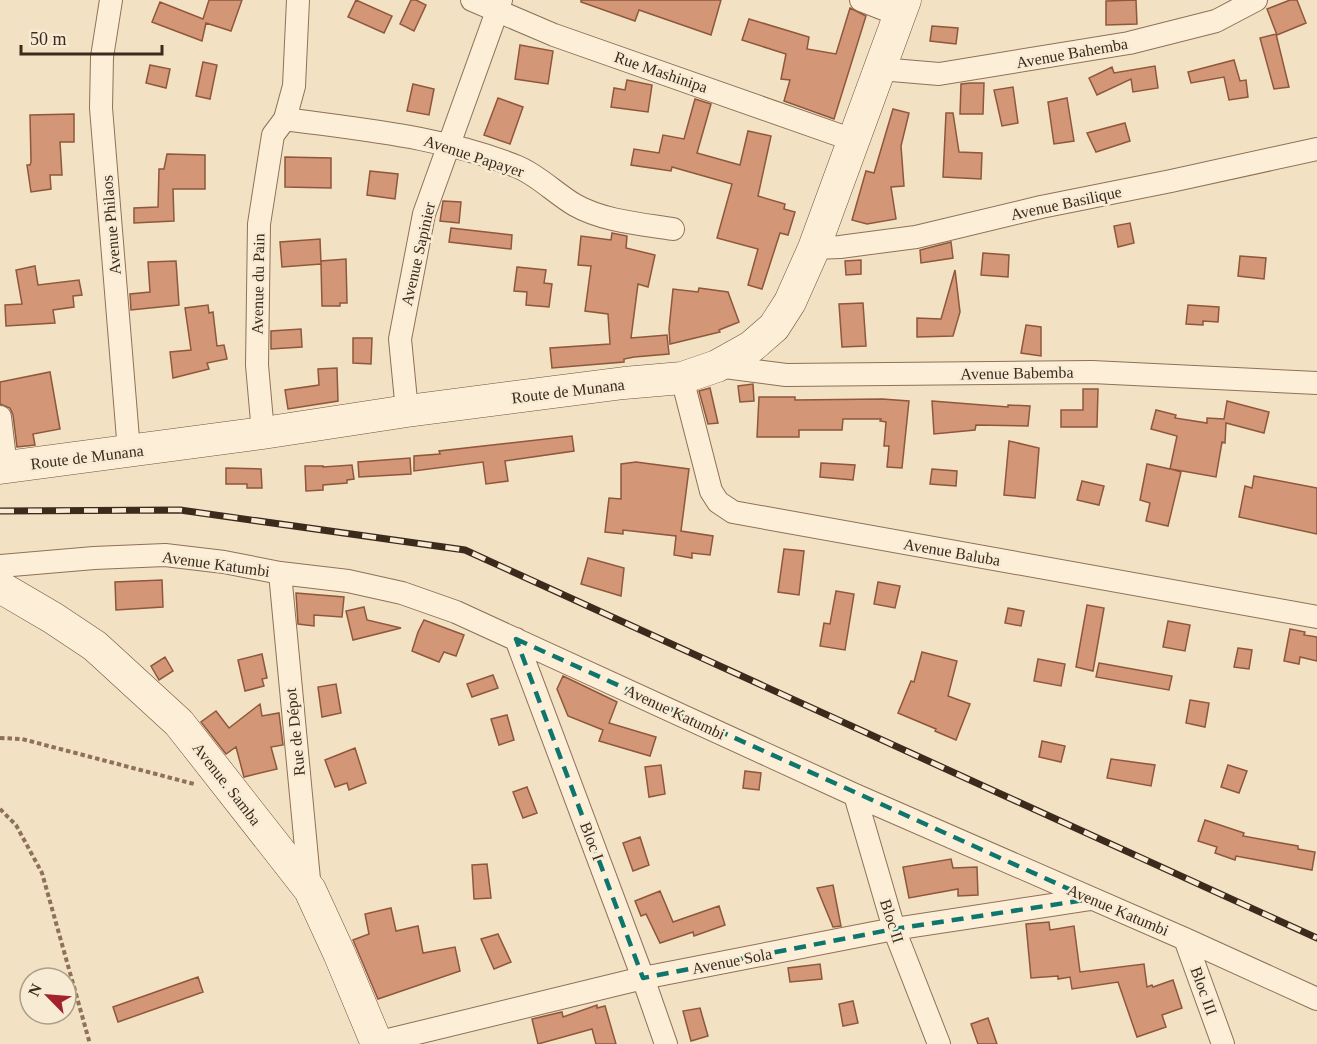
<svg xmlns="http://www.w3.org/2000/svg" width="1317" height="1044" viewBox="0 0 1317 1044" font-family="'Times New Roman',serif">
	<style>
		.building { fill: #d39676; stroke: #8f573b; stroke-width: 1.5 }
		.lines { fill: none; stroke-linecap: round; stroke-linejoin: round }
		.street-casing { stroke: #8e7158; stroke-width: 24 }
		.secondary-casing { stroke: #70523b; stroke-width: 33 }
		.path { stroke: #8e7158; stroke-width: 4; stroke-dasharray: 4.5 3; stroke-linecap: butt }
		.street { stroke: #fceed7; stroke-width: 22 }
		.secondary { stroke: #fceed7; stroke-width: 32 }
		.rail-casing { stroke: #3c2a1d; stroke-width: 7 }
		.rail { stroke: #f8ebd3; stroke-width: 4.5; stroke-dasharray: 14; stroke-linecap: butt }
		.marked { fill: none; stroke: #0f766e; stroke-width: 4.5; stroke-dasharray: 12 8; stroke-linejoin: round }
		.labels { text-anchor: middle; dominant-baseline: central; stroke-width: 5; stroke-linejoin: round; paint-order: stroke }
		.street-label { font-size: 16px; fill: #3c2a1d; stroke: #f8ebd3 }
	</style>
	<rect width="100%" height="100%" fill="#f2e1c3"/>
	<path class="building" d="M209,0H242L231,31L206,23L202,41L152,22L160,2L203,19Z
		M356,0L392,16L384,33L348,17Z
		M411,0H416L426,5L414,31L400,24Z
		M581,0H721L711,35L639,10L635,21L581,2Z
		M1136,0L1137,24L1106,25V1Z
		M1290,0H1297L1306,23L1277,35L1267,9Z
		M850,8L866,16L834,119L784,101L790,80L781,79L786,54L742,40L749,19L809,37L807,49L836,54Z
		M932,26L958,28L956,44L930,41Z
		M1276,34L1289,87L1274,89L1260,38Z
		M520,45L553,51L548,84L515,79Z
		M1234,60L1240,81L1246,80L1248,97L1229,100L1224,77L1191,83L1188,72Z
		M203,62L217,65L210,99L196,96Z
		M150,65L170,69L166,88L146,83Z
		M1155,66L1158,88L1133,92L1131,79L1097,95L1089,78L1112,67L1114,73Z
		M627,80L652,85L648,112L611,107L614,88L625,90Z
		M971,83H984L983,114H960L961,84Z
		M413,84L434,89L429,115L407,111Z
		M1013,87L1018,123L1002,126L994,90Z
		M498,98L523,107L510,144L484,135Z
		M1067,98L1074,141L1054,144L1048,102Z
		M695,99L711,104L697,153L740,165L748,131L771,136L758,196L785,204L784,209L795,212L788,235L780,233L762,289L748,285L758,249L717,238L732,184L672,167L671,171L631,165L634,149L659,153L663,135L684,139Z
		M893,109L909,113L901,146L904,186L891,187L896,219L867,224L852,220L866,171L874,173Z
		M946,113H953L959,152L982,153L981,179L943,177Z
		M74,114V142H60L62,175H50L51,189L31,192L27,165H30L31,162L30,115Z
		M1125,123L1130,141L1096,152L1087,133Z
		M167,154L205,155V189H173L174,221L134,223V208L158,207L159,169H164Z
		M285,157L331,158V188L285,187Z
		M370,171L398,174L395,199L367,195Z
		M443,201L461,202L459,223L440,221Z
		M1130,223L1134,243L1118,247L1114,226Z
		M451,228L512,235L511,249L449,242Z
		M612,233L627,236L626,248L655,255L648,287L638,284L631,338L667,335L669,354L634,357L624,359V362L552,368L550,348L610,344L608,314L585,311L591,266L578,265L581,236L611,240Z
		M320,239L321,264V261L346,259L347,303H340V306H322L321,264L282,267L280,242Z
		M951,242L953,258L921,263L920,250Z
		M983,253L1009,255L1008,277L981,275Z
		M1240,256L1266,258L1264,279L1238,276Z
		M861,260V274L846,275L845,261Z
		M176,261L179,305L131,310L130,294L150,292L148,262Z
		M35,266L38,285L79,280L82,295L73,296L74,307L53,310L55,323L6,326L5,305L22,304L16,270Z
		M517,267L546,270L544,283L552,284L549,307L526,305L527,292L514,291Z
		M955,270L960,312L953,336L917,337V318L941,319Z
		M699,288L728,292L739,322L719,330L720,332L670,344L669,329L673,289L698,292Z
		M863,303L866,346L842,347L839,304Z
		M208,305L209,313L213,312L217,346L224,345L227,359L207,363L209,369L173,378L170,352L191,350L185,308Z
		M1188,305L1219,307L1218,322L1203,321V325L1186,324Z
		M1026,325L1041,327V356L1021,353Z
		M301,329L302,347L271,349V331Z
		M353,338H372L371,364L353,363Z
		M337,368L338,401L288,409L285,390L319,385L318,369Z
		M50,372L60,429L33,434L35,445L17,447L13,415L10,408L0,404V382Z
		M753,384L754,401L740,402L738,386Z
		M710,388L718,423L708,424L699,391Z
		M1083,389H1098L1097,427H1061V410H1083Z
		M759,397H795V400L882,399L909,401L902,468L887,467L889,446H884L886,422L880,421L881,419H843L842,430H799V437H757Z
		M932,401L1008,407V405L1030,406L1028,426L976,425L975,430L934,434Z
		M1227,401L1269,412L1264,433L1226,423L1225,443L1222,442L1216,477L1171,469L1181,472L1168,526L1146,521L1150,503L1140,500L1147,464L1170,469L1177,436L1151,429L1156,410L1176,415L1175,418L1207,423V418L1224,419Z
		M572,436L574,451L505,461L508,481L486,484L483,462L414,471V456L440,454L439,451Z
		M1009,441L1039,448L1035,498L1004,495Z
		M410,458L411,474L359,477L358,462Z
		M636,462L689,469L681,531L713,536L710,555L692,553V558L674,555L676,536L623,530V534L605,532L609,498L621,499V464Z
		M821,463L855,465L853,480L820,477Z
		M352,465L354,479L347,480V483L323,485V490L306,491L305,466H323V467Z
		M226,468L261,469L262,488H247V484H226Z
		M932,469L957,471L956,486L930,484Z
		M1254,476L1317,488V534L1239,517L1245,486L1252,488Z
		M1082,481L1104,486L1099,505L1077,500Z
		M784,549L804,551L799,595L778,592Z
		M588,558L624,568L621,596L581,584Z
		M162,580L163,607L116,610L115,582Z
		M878,582L900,586L895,608L874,604Z
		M836,591L854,594L845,650L820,646L824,623L830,624Z
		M296,593L344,597L342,617L314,615V626L298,624Z
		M1087,605L1104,608L1093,671L1076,667Z
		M364,607L367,620L401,628L353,640L346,611Z
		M1008,608L1024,611L1021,626L1005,623Z
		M424,620L464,635L456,656L444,652L439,662L412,651L418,632Z
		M1168,621L1190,625L1185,651L1163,647Z
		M1290,629L1305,632L1304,635L1317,637V661L1300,657L1299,664L1284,661Z
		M1238,648L1252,650L1249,669L1234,667Z
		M922,652L957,661L948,696L970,704L956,740L935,731L936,729L898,713L911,681L914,682Z
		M262,654L267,678L262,679L264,686L245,691L238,660Z
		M165,657L173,671L159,680L151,666Z
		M1038,659L1065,664L1061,686L1034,681Z
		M1099,663L1172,676L1169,690L1096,677Z
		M493,675L498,688L472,697L467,684Z
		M563,676L617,702L609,723L656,737L650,756L599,741L603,730L568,716L557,689Z
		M336,684L341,713L322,717L318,687Z
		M1190,700L1209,703L1205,727L1186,723Z
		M260,704L262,716L279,713L283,745L271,747L277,769L244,777L236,747L226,754L201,722L216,711L229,728Z
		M507,715L514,740L499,745L491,719Z
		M1042,741L1065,746L1061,762L1039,757Z
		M355,748L366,783L349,790L347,783L335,787L325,760Z
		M1111,759L1155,765L1151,786L1107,778Z
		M661,765L665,794L649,797L645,767Z
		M1228,765L1247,771L1239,793L1221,787Z
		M745,771L761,773L759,790L743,788Z
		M527,787L537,813L523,818L513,792Z
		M1205,820L1244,833L1243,836L1298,846V849L1315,852L1312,870L1236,856L1235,860L1215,853L1217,847L1198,841Z
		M640,837L649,865L633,871L623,843Z
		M951,859L953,868L977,867L978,895L958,896V889L909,898L903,867Z
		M487,864L491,898L474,899L472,865Z
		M833,885L841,926L833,927L817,888Z
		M660,891L673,922L719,906L725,925L694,936L693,932L660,943L646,914L641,916L635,901Z
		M391,908L396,931L418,926L423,953L455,947L460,971L378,999L353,940L369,934L365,914Z
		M1049,922L1050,930L1074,926L1080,972L1144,964L1147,987L1152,985L1153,987L1173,980L1182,1008L1162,1015L1166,1027L1137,1037L1118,982L1072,989L1070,977L1058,979V976L1031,978L1026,924Z
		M498,934L511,962L494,969L481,939Z
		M820,964L822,979L790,982L788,968Z
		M198,977L203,992L118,1022L113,1007Z
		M853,1001L858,1023L843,1026L839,1004Z
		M597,1005V1008L605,1006L616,1044H596L592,1029L538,1044L532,1019L562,1012L563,1017Z
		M700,1008L708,1036L691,1041L683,1011Z
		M988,1018L997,1044H978L971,1024Z"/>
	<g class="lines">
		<g class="street-casing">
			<path id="street" d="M111,0L102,57L101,108L129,451
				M472,0L554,35L853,140
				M861,0L899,15
				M880,69L939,74L1129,43L1216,21L1256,0
				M285,119L294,86L298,0
				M814,248L840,247L916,237L1041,207L1171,181L1317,149
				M717,366L786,375L1092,372L1317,383
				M682,378L711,491L718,502L733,512L1317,617
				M407,411L400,339L424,214L501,0
				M0,417L6,467
				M263,433L257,365L259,224L273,135L285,119C364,130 444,137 518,167C539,176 556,194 575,205C603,221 641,224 673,229
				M0,566L94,558L165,555L224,562L280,573L348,581L402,593L456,612L855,795L1185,939L1317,999
				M280,573L310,890
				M516,639L643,978L666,1044
				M855,795L894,929L939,1044
				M1185,939L1223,1044
				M376,1043L643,978L894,929L1091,899"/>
		</g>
		<g class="secondary-casing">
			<path id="secondary" d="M0,468L263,433L407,411L624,383L682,378L717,366L751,347L774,327L790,302L814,248L905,0
				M0,587L53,618L95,646L179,723L310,890L339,953L377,1044"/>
		</g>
		<path class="path" d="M0,738L22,739L194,784
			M0,809L16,825L42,873L90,1044"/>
		<use href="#street" class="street"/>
		<use href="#secondary" class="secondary"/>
		<g class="rail-casing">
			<path id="rail" d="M0,511L180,510L465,550L1317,938"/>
		</g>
		<use href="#rail" class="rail"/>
	</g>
	<path class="marked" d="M516,639L1091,899L894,929L643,978Z"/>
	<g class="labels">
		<g class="street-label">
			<text transform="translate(1072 53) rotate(-10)">Avenue Bahemba</text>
			<text transform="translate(661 72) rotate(19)">Rue Mashinipa</text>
			<text transform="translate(474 156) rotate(18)">Avenue Papayer</text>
			<text transform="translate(1066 203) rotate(-12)">Avenue Basilique</text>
			<text transform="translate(111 225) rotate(-95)">Avenue Philaos</text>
			<text transform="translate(418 254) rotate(-77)">Avenue Sapinier</text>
			<text transform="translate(258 284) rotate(-89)">Avenue du Pain</text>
			<text transform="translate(1017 373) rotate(-1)">Avenue Babemba</text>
			<text transform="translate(568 391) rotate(-7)">Route de Munana</text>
			<text transform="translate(87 457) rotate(-7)">Route de Munana</text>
			<text transform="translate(952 552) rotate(10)">Avenue Baluba</text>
			<text transform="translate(216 564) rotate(8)">Avenue Katumbi</text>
			<text transform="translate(675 712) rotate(25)">Avenue Katumbi</text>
			<text transform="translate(295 732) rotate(-96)">Rue de Dépot</text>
			<text transform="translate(227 784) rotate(52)">Avenue. Samba</text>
			<text transform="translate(592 841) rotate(69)">Bloc I</text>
			<text transform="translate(1118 910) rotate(23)">Avenue Katumbi</text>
			<text transform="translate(892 921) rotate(72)">Bloc II</text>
			<text transform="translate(732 961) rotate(-11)">Avenue Sola</text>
			<text transform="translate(1204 991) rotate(70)">Bloc III</text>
		</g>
	</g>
	<g transform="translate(48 996) rotate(295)"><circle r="28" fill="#f8ebd3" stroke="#ad9e8a" stroke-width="1.5"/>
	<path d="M0-4.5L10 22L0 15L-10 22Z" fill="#a2232c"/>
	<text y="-9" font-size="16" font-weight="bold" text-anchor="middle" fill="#3c2a1d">N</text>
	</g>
	<path d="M21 45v9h141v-9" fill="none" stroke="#3c2a1d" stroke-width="3"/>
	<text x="30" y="45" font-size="18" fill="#3c2a1d" stroke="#f8ebd3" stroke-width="4.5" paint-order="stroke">50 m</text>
</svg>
